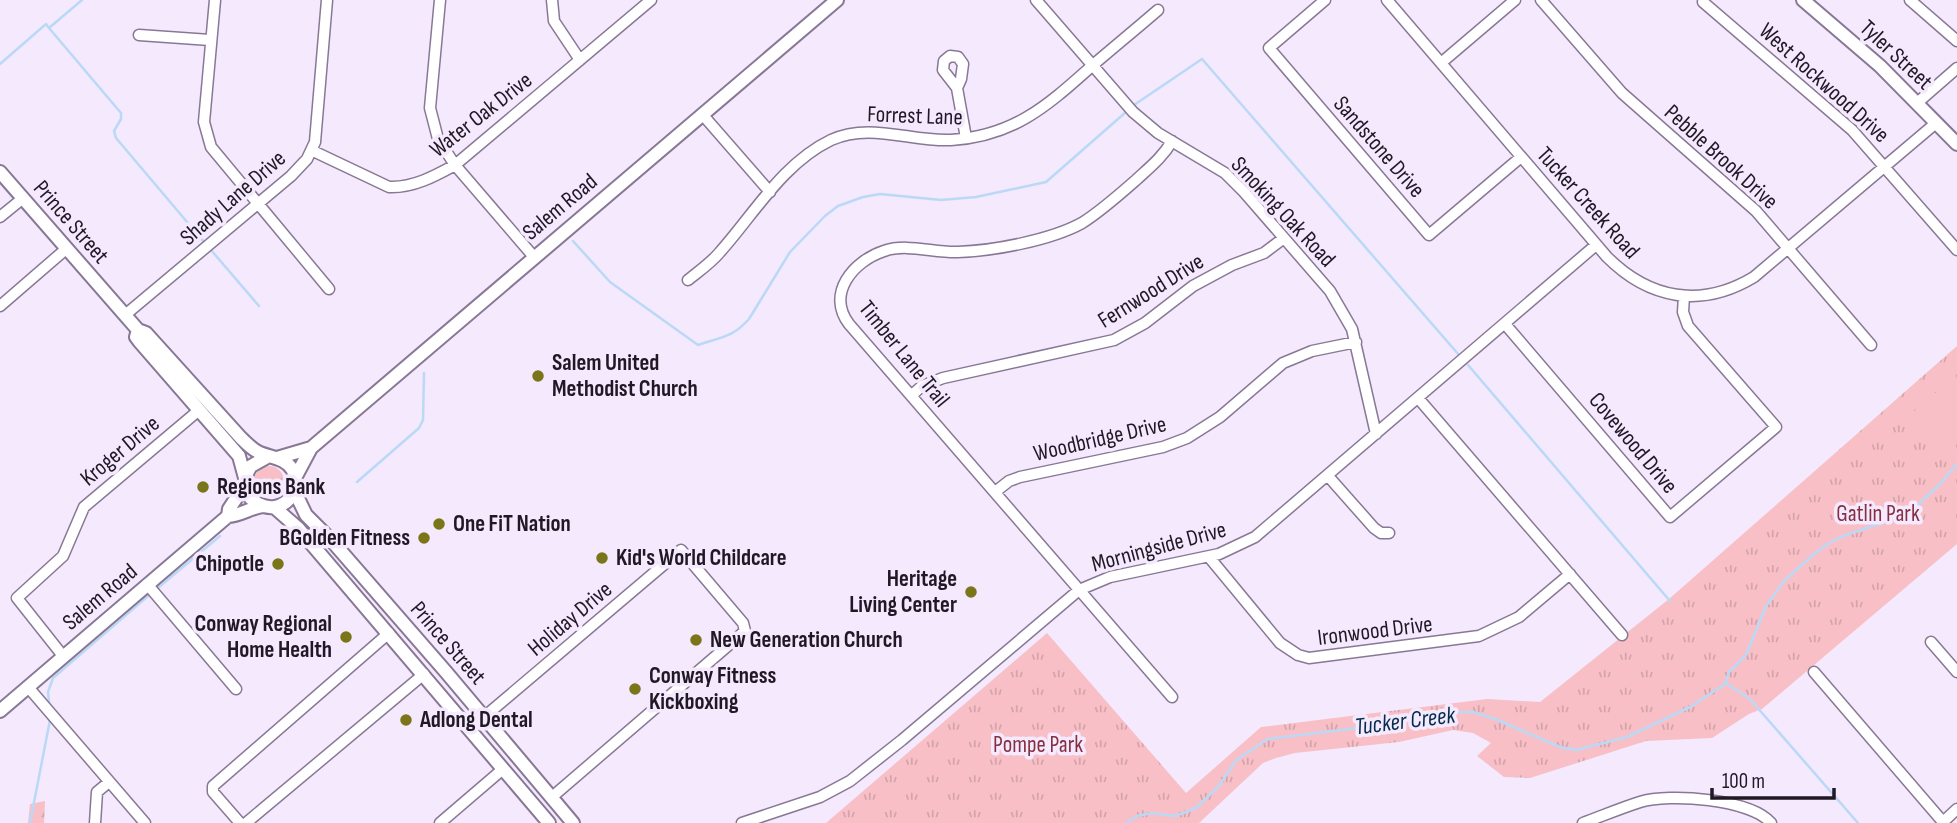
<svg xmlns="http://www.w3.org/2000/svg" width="1957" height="823" viewBox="0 0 1957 823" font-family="'Sofia Sans Condensed',sans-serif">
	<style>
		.grass { fill: url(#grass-tufts) }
		.forest { fill: url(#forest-firs) }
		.pitch { fill: #f8c0c6 }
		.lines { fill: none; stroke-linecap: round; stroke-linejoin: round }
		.stream { stroke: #bad9f7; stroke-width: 2.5 }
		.minor-casing { stroke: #887895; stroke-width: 13 }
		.tertiary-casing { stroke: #887895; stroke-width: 16 }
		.secondary-casing { stroke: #887895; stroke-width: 16 }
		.minor { stroke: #fff; stroke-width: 10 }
		.tertiary { stroke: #fff; stroke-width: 12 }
		.secondary { stroke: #fff; stroke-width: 12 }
		.poi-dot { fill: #7b7519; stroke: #f4e9fd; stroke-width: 2.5 }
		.labels { text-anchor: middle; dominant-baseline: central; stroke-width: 7; stroke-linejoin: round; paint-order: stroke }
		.street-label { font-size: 23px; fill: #201925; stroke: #f4e9fd }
		.poi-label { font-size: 23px; font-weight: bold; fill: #201925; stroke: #f4e9fd; text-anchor: start }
		.park-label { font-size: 23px; fill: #852f3f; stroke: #f4e9fd }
		.water-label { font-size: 24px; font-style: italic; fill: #042d4c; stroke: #f4e9fd }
	</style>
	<defs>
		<pattern id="grass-tufts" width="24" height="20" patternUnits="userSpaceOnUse" patternTransform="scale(1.75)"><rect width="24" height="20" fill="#f8c0c6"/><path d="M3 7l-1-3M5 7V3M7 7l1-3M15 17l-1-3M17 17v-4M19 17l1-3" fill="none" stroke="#d4a4aa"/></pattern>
		<pattern id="forest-firs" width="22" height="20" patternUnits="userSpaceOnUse" patternTransform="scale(1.75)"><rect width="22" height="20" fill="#f8c0c6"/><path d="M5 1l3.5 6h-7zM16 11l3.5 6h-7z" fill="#d4a4aa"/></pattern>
	</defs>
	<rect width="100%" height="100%" fill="#f4e9fd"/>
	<path class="grass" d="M1957,346V544L1762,709L1749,714L1712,738L1646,741L1530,778L1504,777L1477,756L1491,743L1473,733L1453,730L1399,742L1295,753L1276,758L1263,763L1199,823H826L1047,633L1186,793L1261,727L1487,699L1540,702L1669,599Z
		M254 481a15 15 0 1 1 30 0a15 15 0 1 1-30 0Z"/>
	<path class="forest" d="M45,801L44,823H28L30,804Z"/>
	<path class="pitch" d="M1947,383L1957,395V428L1939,443L1913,412Z"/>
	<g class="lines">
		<path class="stream" d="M49,28L121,113V119L114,131L116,138L204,242
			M0,64L46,24L49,28L82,0
			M1134,105L1202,59L1459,355
			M573,241L610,282L698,345C721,337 732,338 749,319L790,252L825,216L838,206L863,197L880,194L941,200L976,197L1046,182L1126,112
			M211,250L259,306
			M1468,365L1670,601
			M357,482L419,428L423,420L424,373
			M159,587L220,536
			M1727,684L1749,698L1858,823
			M49,702L48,692L53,678L148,596
			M30,823L50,720
			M1126,823L1137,816L1152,813L1175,816L1196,808L1219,786L1236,760L1268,739L1398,723L1445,713L1473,712L1495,719L1560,747L1576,750L1627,737L1690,707L1725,684L1729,672L1746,655L1766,606L1784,581L1814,554L1829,543L1843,536L1900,517L1911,511L1939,485L1957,464"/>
		<g class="minor-casing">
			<path id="minor" d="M215,0L204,122L211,147L329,289
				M440,0L430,108L438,139L455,165L534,257
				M552,0L554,21L580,60
				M1036,0L1133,112L1158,133L1225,173L1244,192L1330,291L1352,329L1376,434
				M1325,0L1269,48L1429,235L1521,157
				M1387,0L1607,257C1649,299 1701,309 1754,277L1936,123
				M1541,0L1622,93L1756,211L1871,345
				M1910,0L1957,41
				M1703,2L1852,130L1957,250
				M139,35L210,40
				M1441,63L1515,0
				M957,88L943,70L944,61L950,56L958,57L963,64L961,79L957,88L966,138
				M1917,103L1957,68
				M702,114L770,192
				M1172,141C1163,157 1149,168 1136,180C1119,195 1101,211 1082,223C1051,240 993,251 958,252C934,253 907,243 884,251C853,261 826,294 849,324L1172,697
				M313,151L389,187C413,188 435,176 455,165L651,0
				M0,217L22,199
				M688,280C699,271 711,263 720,252C754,214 783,163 831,140C870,122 911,142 951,140C1015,136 1048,105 1093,65C1114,47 1136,29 1158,10
				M0,306L66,249
				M125,315L291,176L307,159L315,142L327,0
				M1505,324L1670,517L1776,427L1688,326L1683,312L1684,296
				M912,395L922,386L943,378L1114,340L1145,323L1193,286L1232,265L1264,253L1284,238
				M1418,398L1622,635
				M1328,476L1374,528L1381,533H1389
				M995,492L1009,481L1020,477L1163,447L1187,438L1220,417L1283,363L1312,351L1356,342
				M1209,557L1280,643L1298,655L1309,658L1479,636L1519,617L1570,574
				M147,584L236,689
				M1931,642L1957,672
				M63,656L17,598L63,556L84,507L198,411
				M1814,672L1943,822L1957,809
				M28,687L145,823
				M484,717L681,550L743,623L745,631L552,797
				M95,823L97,792L109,782
				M240,823L213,792V786L389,633
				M246,823L424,674
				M440,823L503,769
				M742,823L820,797L850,781L902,740L1079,590L1110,577L1219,554L1255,537L1596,245
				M1583,823C1602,816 1621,808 1640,802C1669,793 1751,799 1771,823"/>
		</g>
		<g class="tertiary-casing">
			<path id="tertiary" d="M1803,0L1880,66L1957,144"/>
		</g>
		<g class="secondary-casing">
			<path id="secondary" d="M0,172L138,330L146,333L241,438C246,443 252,449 258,452C270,458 284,457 292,469C296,475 296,484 294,490C282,525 227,501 251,466L269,456
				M138,330L136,337L139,341L239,456L245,478
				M277,458L311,448L837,0
				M295,478L311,448
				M294,490L306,515L332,541L446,672L573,823
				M274,507L298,528L549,823
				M228,516C239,516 250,508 262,506
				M0,711L228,516L229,509L245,485"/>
		</g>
		<use href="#minor" class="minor"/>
		<use href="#tertiary" class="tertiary"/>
		<use href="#secondary" class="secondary"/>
	</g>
	<g class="poi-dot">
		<circle cx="538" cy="376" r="7"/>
		<circle cx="203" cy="487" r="7"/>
		<circle cx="439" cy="524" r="7"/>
		<circle cx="424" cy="538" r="7"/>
		<circle cx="602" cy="558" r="7"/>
		<circle cx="278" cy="564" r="7"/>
		<circle cx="971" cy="592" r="7"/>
		<circle cx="346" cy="637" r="7"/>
		<circle cx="696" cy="640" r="7"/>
		<circle cx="635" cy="689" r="7"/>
		<circle cx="406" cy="720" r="7"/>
	</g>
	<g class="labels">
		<g class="street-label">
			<text transform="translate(1896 55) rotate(43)">Tyler Street</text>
			<text transform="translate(1824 83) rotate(42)">West Rockwood Drive</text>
			<text transform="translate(481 115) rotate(-38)">Water Oak Drive</text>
			<text transform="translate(915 116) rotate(2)">Forrest Lane</text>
			<text transform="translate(1379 147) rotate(49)">Sandstone Drive</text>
			<text transform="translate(1721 157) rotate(42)">Pebble Brook Drive</text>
			<text transform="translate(233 198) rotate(-41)">Shady Lane Drive</text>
			<text transform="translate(1588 203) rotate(48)">Tucker Creek Road</text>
			<text transform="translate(560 207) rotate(-40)">Salem Road</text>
			<text transform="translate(1283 212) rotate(47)">Smoking Oak Road</text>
			<text transform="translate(71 222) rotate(49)">Prince Street</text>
			<text transform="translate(1151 291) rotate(-32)">Fernwood Drive</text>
			<text transform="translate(904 354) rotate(51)">Timber Lane Trail</text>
			<text transform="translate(1100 439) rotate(-13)">Woodbridge Drive</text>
			<text transform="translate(1633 443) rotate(50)">Covewood Drive</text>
			<text transform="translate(120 451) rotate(-40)">Kroger Drive</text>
			<text transform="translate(1159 547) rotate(-15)">Morningside Drive</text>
			<text transform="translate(100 597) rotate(-40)">Salem Road</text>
			<text transform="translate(570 619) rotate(-40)">Holiday Drive</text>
			<text transform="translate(1375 631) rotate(-7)">Ironwood Drive</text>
			<text transform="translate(448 643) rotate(49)">Prince Street</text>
		</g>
		<g class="poi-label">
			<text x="552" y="363">Salem United<tspan x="552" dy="26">Methodist Church</tspan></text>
			<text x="217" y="487">Regions Bank</text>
			<text x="453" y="524">One FiT Nation</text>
			<text x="410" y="538" text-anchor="end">BGolden Fitness</text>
			<text x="616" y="558">Kid's World Childcare</text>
			<text x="264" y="564" text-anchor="end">Chipotle</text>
			<text x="957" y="579" text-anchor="end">Heritage<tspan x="957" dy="26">Living Center</tspan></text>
			<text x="332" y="624" text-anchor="end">Conway Regional<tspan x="332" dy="26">Home Health</tspan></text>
			<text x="710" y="640">New Generation Church</text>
			<text x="649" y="676">Conway Fitness<tspan x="649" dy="26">Kickboxing</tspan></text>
			<text x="420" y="720">Adlong Dental</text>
		</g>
		<g class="park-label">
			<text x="1878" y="514">Gatlin Park</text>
			<text x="1038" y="745">Pompe Park</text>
		</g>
		<g class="water-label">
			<text transform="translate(1405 721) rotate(-7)">Tucker Creek</text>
		</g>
	</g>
	<path d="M1712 788v10h122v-10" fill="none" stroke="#201925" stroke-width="3.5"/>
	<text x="1722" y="788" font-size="21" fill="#201925" stroke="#f4e9fd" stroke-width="5" paint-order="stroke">100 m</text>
</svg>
